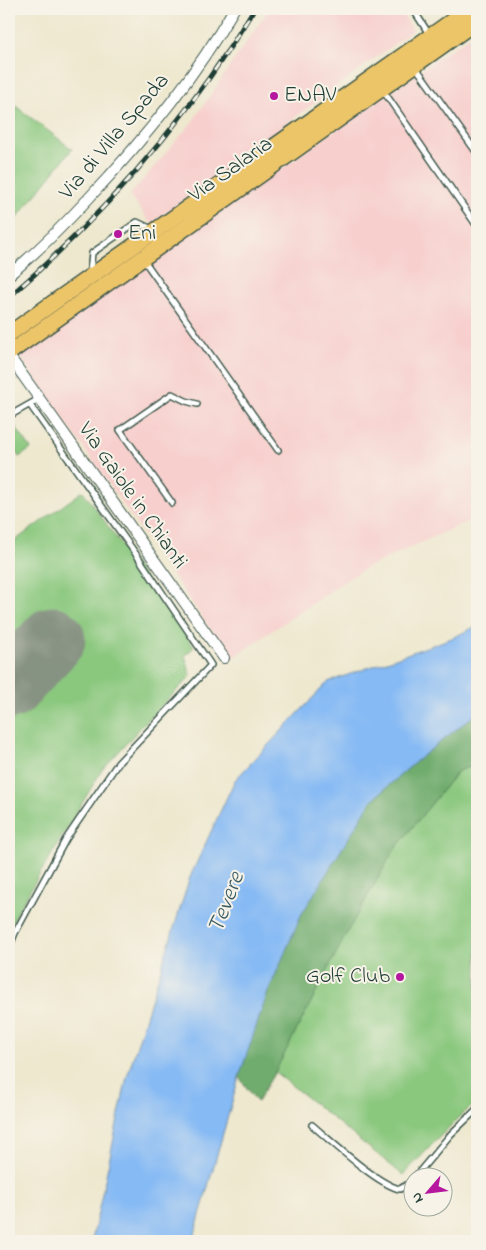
<svg xmlns="http://www.w3.org/2000/svg" width="486" height="1250" viewBox="0 0 486 1250" font-family="'Indie Flower',sans-serif">
	<style>
		.built { fill: #f7d0ce }
		.green { fill: #8ac87e; stroke: #548259 }
		.forest { fill: #6fac6d; stroke: #477450 }
		.water { fill: #86baf4; stroke: #527c94 }
		.lines { fill: none; stroke-linecap: round; stroke-linejoin: round }
		.taxiway { stroke: #869282; stroke-width: 26 }
		.runway { stroke: #869282; stroke-width: 65 }
		.lane-casing { stroke: #3e574b; stroke-width: 8 }
		.street-casing { stroke: #3e574b; stroke-width: 12 }
		.primary-casing { stroke: #3e574b; stroke-width: 18 }
		.lane { stroke: #fff; stroke-width: 5 }
		.street { stroke: #fff; stroke-width: 10 }
		.primary { stroke: #edc569; stroke-width: 15 }
		.rail-casing { stroke: #1f3d34; stroke-width: 5 }
		.rail { stroke: #f7f3e8; stroke-width: 3; stroke-dasharray: 9; stroke-linecap: butt }
		.poi-dot { fill: #b5179e; stroke: #f7f3e8; stroke-width: 2 }
		.labels { text-anchor: middle; dominant-baseline: central; stroke-width: 4; stroke-linejoin: round; paint-order: stroke }
		.poi-label { font-size: 22px; fill: #1f3d34; stroke: #f7f3e8; text-anchor: start }
		.street-label { font-size: 22px; fill: #1f3d34; stroke: #f7f3e8 }
		.water-label { font-size: 24px; font-style: italic; fill: #395c64; stroke: #f7f3e8 }
	</style>
	<rect width="100%" height="100%" fill="#f7f3e8"/>
	<filter id="ink" filterUnits="userSpaceOnUse"><feTurbulence type="fractalNoise" baseFrequency=".02" numOctaves="2"/><feDisplacementMap in="SourceGraphic" scale="10" xChannelSelector="R" yChannelSelector="G"/><feConvolveMatrix kernelMatrix="1 2 1 2 8 2 1 2 1" color-interpolation-filters="sRGB"/></filter>
	<filter id="wash" filterUnits="userSpaceOnUse"><feTurbulence type="fractalNoise" baseFrequency=".0096" numOctaves="4" result="noise"/><feDisplacementMap in="SourceGraphic" scale="20" xChannelSelector="R" yChannelSelector="G"/><feGaussianBlur stdDeviation="1.12" result="paint"/><feColorMatrix in="noise" values="0 0 0 0 0 0 0 0 0 0 0 0 0 0 0 0 0 1.4 0 .05"/><feComposite in="paint" operator="in"/></filter>
	<g filter="url(#wash)">
		<rect width="100%" height="100%" fill="#eee8cf"/>
		<path class="built" d="M269,9H399L413,30L151,224L130,195L192,122Z
			M477,31V517L368,567L348,579L231,659L18,354Z"/>
		<path class="green" d="M9,101L72,149L9,228Z
			M15,426L31,449L19,457L9,441V430Z
			M83,491L194,647L185,656L191,676L142,726L102,770L17,912L9,931V723L76,648L42,615L16,644L9,646V545Z
			M477,764V1102L458,1118L403,1175L275,1072L346,934L394,850L458,771Z"/>
		<path class="forest" d="M477,713V764L458,771L394,850L346,934L275,1072L257,1102L239,1077L268,992L301,915L372,800L420,758Z"/>
		<path class="water" d="M477,626V713L420,758L372,800L301,915L268,992L239,1077L196,1229L194,1241H92L127,1077L190,877L235,780L328,682L452,638Z"/>
		<g class="lines">
			<path class="taxiway" d="M9,674V677"/>
			<path class="runway" d="M9,687L53,639"/>
		</g>
	</g>
	<g filter="url(#ink)">
		<g class="lines">
			<g class="lane-casing">
				<path id="lane" d="M413,9L429,34
					M415,66L477,153
					M382,89L477,226
					M143,259L278,450
					M90,272L92,253L137,222L154,230
					M9,416L39,399
					M172,503L120,430L172,394L186,401L197,404
					M9,948L15,933L66,839L118,763L211,665L138,557L30,405
					M312,1125C331,1141 378,1185 400,1189L408,1184L414,1178
					M414,1178L451,1134L477,1109"/>
			</g>
			<g class="street-casing">
				<path id="street" d="M9,275C37,252 63,226 88,199C143,141 194,78 234,9
					M9,356L224,658"/>
			</g>
			<g class="primary-casing">
				<path id="primary" d="M9,334L469,9
					M9,353L477,21"/>
			</g>
			<use href="#lane" class="lane"/>
			<use href="#street" class="street"/>
			<use href="#primary" class="primary"/>
			<g class="rail-casing">
				<path id="rail" d="M9,297C105,214 189,118 254,9"/>
			</g>
			<use href="#rail" class="rail"/>
		</g>
	</g>
	<g class="poi-dot">
		<circle cx="274" cy="96" r="5"/>
		<circle cx="118" cy="234" r="5"/>
		<circle cx="400" cy="977" r="5"/>
	</g>
	<g class="labels">
		<g class="poi-label">
			<text x="284" y="96">ENAV</text>
			<text x="128" y="234">Eni</text>
			<text x="390" y="977" text-anchor="end">Golf Club</text>
		</g>
		<g class="street-label">
			<text transform="translate(115 137) rotate(-50)">Via di Villa Spada</text>
			<text transform="translate(231 170) rotate(-35)">Via Salaria</text>
			<text transform="translate(132 496) rotate(55)">Via Gaiole in Chianti</text>
		</g>
		<g class="water-label">
			<text transform="translate(227 903) rotate(-69)">Tevere</text>
		</g>
	</g>
	<rect width="486" height="1250" fill="none" stroke="#f7f3e8" stroke-width="30"/>
	<g transform="translate(428 1192) rotate(242)"><circle r="24" fill="#f7f3e8" stroke="#a1aaa0"/>
	<path d="M0-4L9 19L0 12L-9 19Z" fill="#b5179e"/>
	<text y="-8" font-size="14" font-weight="bold" text-anchor="middle" fill="#1f3d34">N</text>
	</g>
</svg>
